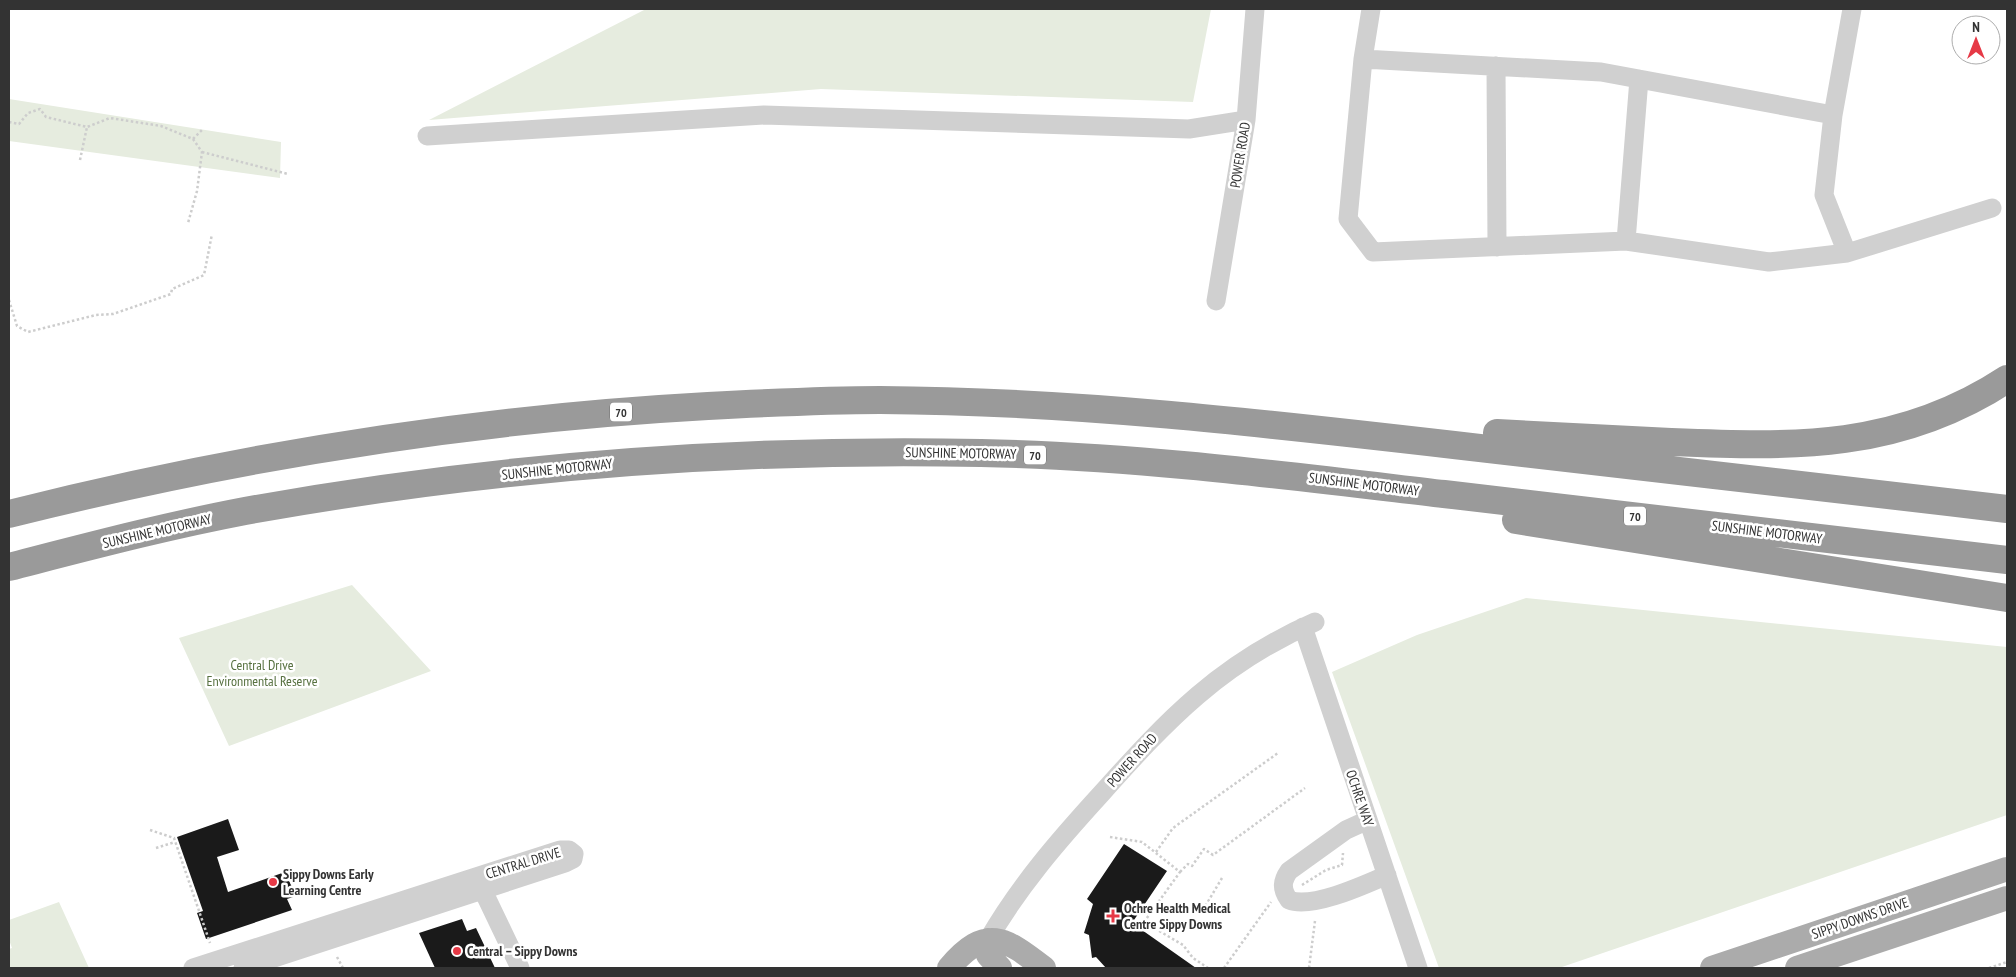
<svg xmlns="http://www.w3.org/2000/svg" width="2016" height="977" viewBox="0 0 2016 977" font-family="'PT Sans Narrow',sans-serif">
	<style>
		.green { fill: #e6ecdf }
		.building { fill: #1a1a1a }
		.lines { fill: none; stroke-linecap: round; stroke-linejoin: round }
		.path { stroke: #cdcdcd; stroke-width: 2.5; stroke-dasharray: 2.5 2.5; stroke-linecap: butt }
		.minor { stroke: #d0d0d0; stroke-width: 19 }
		.major { stroke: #ababab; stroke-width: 24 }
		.highway { stroke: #9a9a9a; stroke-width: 28 }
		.poi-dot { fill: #e63946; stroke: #fff; stroke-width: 2 }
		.labels { text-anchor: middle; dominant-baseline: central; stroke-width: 5; stroke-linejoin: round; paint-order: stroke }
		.shield { fill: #fff; stroke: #707070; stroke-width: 1 }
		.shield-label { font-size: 12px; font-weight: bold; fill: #333 }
		.street-label { font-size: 14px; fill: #333; stroke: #fff }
		.park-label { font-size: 14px; fill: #56703f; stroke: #fff }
		.poi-label { font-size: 14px; font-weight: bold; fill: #333; stroke: #fff; text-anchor: start }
	</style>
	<rect width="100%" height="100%" fill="#fff"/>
	<path class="green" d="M646,9H1211L1193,102L821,89L429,120Z
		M9,99L281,142L280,178L9,141Z
		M352,585L431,671L229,746L179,638Z
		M1526,598L2007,647V815L1559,968H1439L1332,672L1417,635Z
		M59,902L89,968H9V949L12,948L9,940V920Z"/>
	<path class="building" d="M228,819L239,850L217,857L228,892L285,872L296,896L287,899L292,910L206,939L197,913L203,911L177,837Z
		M1124,844L1167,871L1132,923L1196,968H1106L1096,957L1092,958L1089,935L1084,933L1093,904L1087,899Z
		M462,919L467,931L476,928L495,968H435L419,933Z"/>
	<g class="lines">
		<path class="path" d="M9,122L19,124L28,113L40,109L46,117L87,127L110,118L161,126L193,139L202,152L197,191L188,223
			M193,139L203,129
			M202,152L288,174
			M80,160L87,127
			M9,300L17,326L28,332L96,315L113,314L171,294L172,289L204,275L212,234
			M150,830L174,838L210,943
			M1110,837L1142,842L1180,872L1144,922L1183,945L1193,958L1208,968
			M156,848L175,842
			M1156,852L1173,828L1278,753
			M1180,872L1188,864L1192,866L1204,849L1213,855L1305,788
			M1302,885L1326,870L1342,865L1343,853
			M1153,910L1187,907L1200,915L1222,878
			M337,957L343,968
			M1224,968L1271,902
			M1309,968L1315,921
			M1989,968L2007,962"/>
		<path class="minor" d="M1371,9L1363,59L1348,219L1373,252L1626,241L1769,262L1847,253L1992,208
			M1363,59L1601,72L1833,115
			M1496,66L1497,247
			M427,136L764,115L1189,129L1246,120
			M1626,241L1639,79
			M1847,253L1824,195L1833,115L1852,9
			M1216,301L1246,120L1255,9
			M1303,627L1418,968
			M1368,820L1346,830L1289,871C1282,881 1281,889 1289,900C1312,909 1364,885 1387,875
			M477,878L520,968
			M988,940C1019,886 1059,840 1101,794C1168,719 1221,663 1315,622
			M193,968L560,850H569L574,854L573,859L565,863L243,968"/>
		<path class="major" d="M988,940V955L1000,968
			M949,968C986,924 1005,938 1044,968
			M1712,968L2007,869
			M1797,968L2007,898"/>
		<path class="highway" d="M1497,433C1555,436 1613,439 1671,442C1795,447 1899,450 2007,379
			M9,514C240,456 470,419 708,406C765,403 822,400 880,400C1072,401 1263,423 1454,445C1639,466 1823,487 2007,509
			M1516,520L2007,598
			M9,567C87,547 166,526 245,511C488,467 734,448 981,453C1136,456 1290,476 1444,494C1632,516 1820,538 2007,560"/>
	</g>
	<g class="poi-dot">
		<circle cx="273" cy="882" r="5"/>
		<path d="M1110.5 908.5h5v5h5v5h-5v5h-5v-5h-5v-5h5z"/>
		<circle cx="457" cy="951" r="5"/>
	</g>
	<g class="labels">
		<g class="shield">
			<rect x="610" y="402.5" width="22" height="19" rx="4"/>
			<rect x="1024" y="445.5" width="22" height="19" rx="4"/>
			<rect x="1624" y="506.5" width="22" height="19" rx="4"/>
		</g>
		<g class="shield-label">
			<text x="621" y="412">70</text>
			<text x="1035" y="455">70</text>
			<text x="1635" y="516">70</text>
		</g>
		<g class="street-label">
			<text transform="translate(1240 155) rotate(-81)">POWER ROAD</text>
			<text transform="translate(961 453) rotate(1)">SUNSHINE MOTORWAY</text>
			<text transform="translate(557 469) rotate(-6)">SUNSHINE MOTORWAY</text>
			<text transform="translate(1364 484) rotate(7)">SUNSHINE MOTORWAY</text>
			<text transform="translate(157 531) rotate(-13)">SUNSHINE MOTORWAY</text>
			<text transform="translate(1767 532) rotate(7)">SUNSHINE MOTORWAY</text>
			<text transform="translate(1132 760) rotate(-48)">POWER ROAD</text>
			<text transform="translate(1360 798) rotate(71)">OCHRE WAY</text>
			<text transform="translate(523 863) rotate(-17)">CENTRAL DRIVE</text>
			<text transform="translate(1860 918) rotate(-19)">SIPPY DOWNS DRIVE</text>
		</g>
		<g class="park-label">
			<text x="262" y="665">Central Drive<tspan x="262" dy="16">Environmental Reserve</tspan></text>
		</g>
		<g class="poi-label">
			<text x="283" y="874">Sippy Downs Early<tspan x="283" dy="16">Learning Centre</tspan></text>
			<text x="1124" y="908">Ochre Health Medical<tspan x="1124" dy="16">Centre Sippy Downs</tspan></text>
			<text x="467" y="951">Central – Sippy Downs</text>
		</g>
	</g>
	<rect width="2016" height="977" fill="none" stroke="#333333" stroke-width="20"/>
	<g transform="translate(1976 40)"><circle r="24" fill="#ffffff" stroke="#adadad"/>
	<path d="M0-4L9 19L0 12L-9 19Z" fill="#e63946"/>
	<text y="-8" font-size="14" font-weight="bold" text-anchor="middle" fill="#333333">N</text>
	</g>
</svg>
